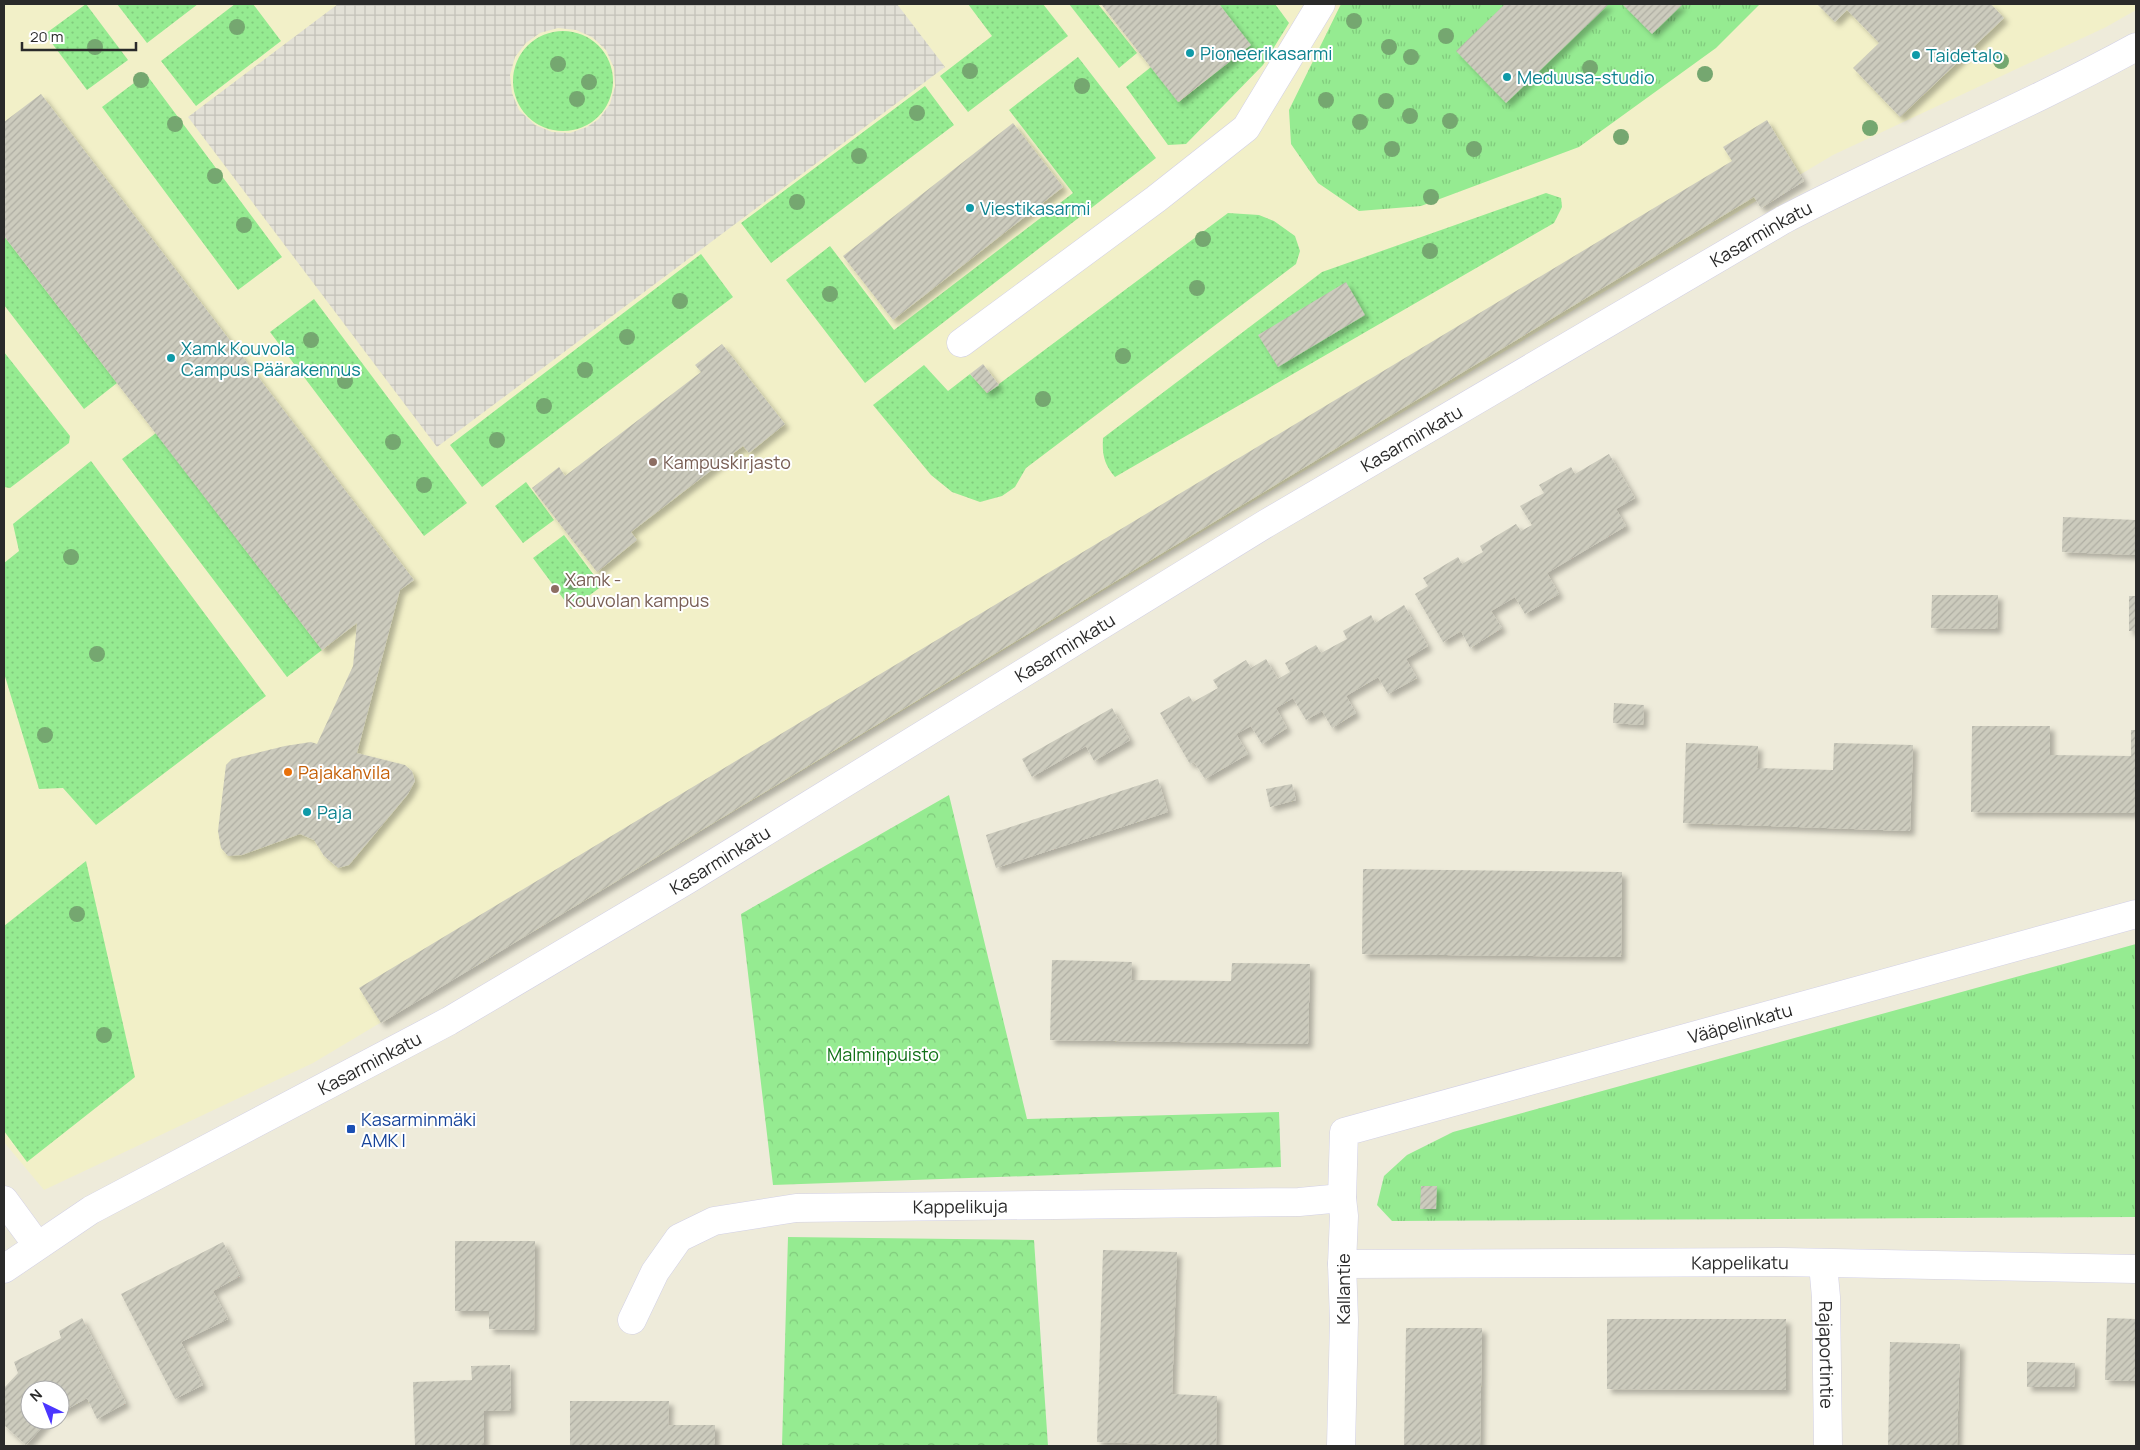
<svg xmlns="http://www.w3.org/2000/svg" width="2140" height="1450" viewBox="0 0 2140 1450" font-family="Manrope,sans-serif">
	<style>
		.education { fill: #f2f0c8 }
		.grass { fill: url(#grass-dots) }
		.forest { fill: url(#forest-crowns) }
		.park { fill: url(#park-tufts) }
		.plaza { fill: url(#plaza-grid); fill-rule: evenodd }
		.building { fill: url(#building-hatch); filter: url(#shadow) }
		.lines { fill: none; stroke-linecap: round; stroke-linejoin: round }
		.minor-casing { stroke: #d2d0e5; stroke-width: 29 }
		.minor { stroke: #fff; stroke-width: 28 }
		.tree { fill: #75a770 }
		.culture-dot { fill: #0f9aa8; stroke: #fff; stroke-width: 2 }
		.education-dot { fill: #8d6e63; stroke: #fff; stroke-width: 2 }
		.food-dot { fill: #e8710a; stroke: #fff; stroke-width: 2 }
		.transit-dot { fill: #1a4fb4; stroke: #fff; stroke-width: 2 }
		.labels { text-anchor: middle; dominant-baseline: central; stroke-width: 4; stroke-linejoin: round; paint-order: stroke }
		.culture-label { font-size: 18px; fill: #0d838f; stroke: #fff; text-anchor: start }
		.street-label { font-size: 18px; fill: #2a2a2a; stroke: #fff }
		.education-label { font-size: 18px; fill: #785e54; stroke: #fff; text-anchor: start }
		.food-label { font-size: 18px; fill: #c56008; stroke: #fff; text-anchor: start }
		.park-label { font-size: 18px; fill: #127019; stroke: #fff }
		.transit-label { font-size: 18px; fill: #164399; stroke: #fff; text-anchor: start }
	</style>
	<defs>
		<pattern id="grass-dots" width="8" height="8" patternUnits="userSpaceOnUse" patternTransform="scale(1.25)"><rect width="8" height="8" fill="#95eb91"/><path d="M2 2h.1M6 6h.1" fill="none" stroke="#81ca7d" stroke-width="1.8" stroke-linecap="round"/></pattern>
		<pattern id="forest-crowns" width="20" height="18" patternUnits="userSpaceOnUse" patternTransform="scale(1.25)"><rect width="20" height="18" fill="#95eb91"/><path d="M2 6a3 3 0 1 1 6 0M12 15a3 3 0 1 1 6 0" fill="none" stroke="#81ca7d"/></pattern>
		<pattern id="park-tufts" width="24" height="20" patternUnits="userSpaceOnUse" patternTransform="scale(1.25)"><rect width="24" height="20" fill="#95eb91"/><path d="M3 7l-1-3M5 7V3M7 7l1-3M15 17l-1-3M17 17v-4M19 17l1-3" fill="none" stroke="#81ca7d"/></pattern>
		<pattern id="plaza-grid" width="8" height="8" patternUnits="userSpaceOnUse" patternTransform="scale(1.25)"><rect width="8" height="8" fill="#e2e0d6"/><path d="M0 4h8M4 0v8" fill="none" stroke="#c2c0b8"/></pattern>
		<pattern id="building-hatch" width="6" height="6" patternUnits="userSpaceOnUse" patternTransform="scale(1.25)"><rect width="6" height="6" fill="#cccbbd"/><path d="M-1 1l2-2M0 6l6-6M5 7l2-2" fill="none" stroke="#afaea3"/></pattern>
		<filter id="shadow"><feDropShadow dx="4.5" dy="4.5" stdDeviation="2.5" flood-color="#0004"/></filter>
	</defs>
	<rect width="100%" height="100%" fill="#eeebda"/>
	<path class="education" d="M4,4H2136V10L2106,27L1833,155L313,1063L44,1190L4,1142Z"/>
	<path class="grass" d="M86,4L128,60L87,90L45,34Z
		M117,4H198L147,43Z
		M235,4H253L281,41L196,106L161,61Z
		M968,4H1043L1068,36L968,112L940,76L992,36Z
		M1069,4H1098L1137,53L1119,68Z
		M1219,4H1275L1289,23L1263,65L1186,144L1168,145L1126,87L1151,67L1179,102L1250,45Z
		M513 81a50 50 0 1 1 100 0a50 50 0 1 1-100 0Z
		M1078,57L1156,158L865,383L786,280L830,246L894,330L1073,193L1009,110Z
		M146,74L282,257L238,290L102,107Z
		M925,86L954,125L771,263L741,223Z
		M1546,193L1561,198L1562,207L1554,223L1115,477C1104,464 1102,454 1103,438L1322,272Z
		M1228,213L1259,215L1274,221L1295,236L1300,251L1296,264L1026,468L1015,487L1002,496L980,502L952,492L931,475L873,405L924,365L948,391L970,374L987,393Z
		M4,236L117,383L84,409L4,305Z
		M701,254L733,297L482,487L450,445Z
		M314,299L467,503L424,536L270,332Z
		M4,352L70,436L69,443L10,488L4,487Z
		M156,433L322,650L287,677L122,459Z
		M91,461L266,696L96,825L63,788L39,789L4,673V563L19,551L13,524Z
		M526,482L554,520L523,543L495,506Z
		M564,535L602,586L571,609L533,558Z
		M86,861L135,1077L27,1162L4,1131V926Z"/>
	<path class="forest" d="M949,795L1027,1119L1279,1112L1281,1167L773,1185L741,914Z
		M788,1237L1034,1240L1048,1446H782Z"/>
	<path class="park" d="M1341,4H1760L1716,48L1579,147L1421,206L1359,211L1318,183L1291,144L1289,110Z
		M2136,944V1217L1392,1221L1377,1205L1384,1176L1407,1155L1453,1132Z"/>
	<path class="plaza" d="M338,4H897L945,67L437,447L188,117ZM558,28L576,30L592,37L606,50L614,68L615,86L610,104L599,119L587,127L570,133L552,132L535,125L519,110L512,93L510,75L515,57L526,43L540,33Z"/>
	<path class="building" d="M1101,4H1219L1251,45L1178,102Z
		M1505,4H1609L1506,103L1456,51Z
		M1622,4H1683L1652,34Z
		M1817,4H1991L2004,18L1900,117L1853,68L1879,43L1847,10L1835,22Z
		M41,94L414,580L400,590L357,753L405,765L412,771L415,781L408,794L349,865L338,868L324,856L314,840L300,834L242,855L228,856L221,848L218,831L226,765L232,759L285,746L311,742L317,744L353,666L357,623L322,650L4,236V122Z
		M1767,120L1804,181L1761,208L1754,197L381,1023L359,988L1732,161L1723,147Z
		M1013,123L1063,187L893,320L843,256Z
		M1346,282L1365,315L1278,367L1258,335Z
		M722,344L785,424L749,453L743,446L631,532L637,540L597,572L532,488L559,467L565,476L701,372L695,365Z
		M983,364L999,385L987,393L970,374Z
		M1609,454L1635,498L1616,509L1626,526L1547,573L1559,594L1525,614L1515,597L1491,611L1502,628L1470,648L1461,631L1443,642L1415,594L1428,586L1423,578L1458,557L1462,564L1483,552L1480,546L1516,524L1521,531L1532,525L1520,506L1544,493L1539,485L1571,467L1575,474Z
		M2063,517L2136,520V555L2062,552Z
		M1932,595H1998L1997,629L1931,628Z
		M2129,596H2136V631H2129Z
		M1404,605L1428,646L1406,659L1417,678L1388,694L1378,677L1346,696L1356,713L1332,728L1322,711L1306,720L1293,698L1276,708L1287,728L1262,744L1251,726L1236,734L1248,754L1205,779L1194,762L1190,764L1160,713L1189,696L1193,702L1218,688L1213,680L1246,660L1251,668L1266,659L1278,679L1290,672L1285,663L1316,645L1321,653L1347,639L1343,631L1371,615L1375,623Z
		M1614,703L1644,705L1643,725L1613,723Z
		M1112,708L1130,740L1094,761L1086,746L1032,777L1022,759Z
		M1972,726H2050V755L2131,756V730H2136V813L1971,812Z
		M1686,743L1758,746L1757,768L1833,770L1834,743L1913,745L1910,831L1683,823Z
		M1158,779L1168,812L996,868L986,835Z
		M1292,784L1296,800L1270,807L1266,789Z
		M1363,869L1622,872L1621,957L1362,954Z
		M1052,960L1132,962L1131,980L1231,981L1232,963L1310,964L1308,1044L1050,1040Z
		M1421,1186H1437L1436,1209H1420Z
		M455,1241H535L534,1330L489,1329V1311H455Z
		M223,1242L240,1276L213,1291L228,1319L181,1342L203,1385L175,1399L121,1294Z
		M1103,1250L1177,1252L1172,1394L1217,1396L1216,1446L1097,1442Z
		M82,1318L126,1403L97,1419L87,1398L60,1413V1390H30V1420H49L26,1445L4,1425V1388L18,1373L14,1362L61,1338L59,1331Z
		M2107,1318L2136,1319V1381L2105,1380Z
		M1607,1319H1786V1390L1607,1389Z
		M1406,1328H1482L1480,1446H1404Z
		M1890,1342L1960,1344L1957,1446H1888Z
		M2027,1362L2075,1363L2074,1387H2027Z
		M510,1365L511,1410L484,1411V1446H415L413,1382L472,1380L471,1366Z
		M570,1401H669L668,1425H715V1446H570Z"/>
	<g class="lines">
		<g class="minor-casing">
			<g id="minor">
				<path d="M961,343L1156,199L1246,128L1321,4"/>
				<path d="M4,1200L37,1245"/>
				<path id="s1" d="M1342,1264L1783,1262L2136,1269"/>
				<path id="s2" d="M1823,1264L1826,1297L1828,1446"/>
				<path id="s3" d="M4,1269L91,1210L449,1021L687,880L1267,523L1783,220C1899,159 2021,110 2136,47"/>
				<path id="s4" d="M632,1320L655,1272L679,1238L714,1221L796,1208L1299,1202L1342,1198"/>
				<path id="s5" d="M1341,1446L1344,1320L1342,1264L1344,1216L1342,1198L1344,1132L2136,914"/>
			</g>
		</g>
		<use href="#minor" class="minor"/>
	</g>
	<g class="tree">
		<circle cx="1354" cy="21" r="8"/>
		<circle cx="237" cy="27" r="8"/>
		<circle cx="1446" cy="36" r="8"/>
		<circle cx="95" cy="47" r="8"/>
		<circle cx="1389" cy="47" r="8"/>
		<circle cx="1411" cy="57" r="8"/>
		<circle cx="2001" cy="61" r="8"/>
		<circle cx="558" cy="64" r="8"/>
		<circle cx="1590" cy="68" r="8"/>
		<circle cx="970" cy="71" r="8"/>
		<circle cx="1705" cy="74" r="8"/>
		<circle cx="141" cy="80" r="8"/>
		<circle cx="589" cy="82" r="8"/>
		<circle cx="1082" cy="86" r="8"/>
		<circle cx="577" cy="99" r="8"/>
		<circle cx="1326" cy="100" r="8"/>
		<circle cx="1386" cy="101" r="8"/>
		<circle cx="917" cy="113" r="8"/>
		<circle cx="1410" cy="116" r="8"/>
		<circle cx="1450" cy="121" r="8"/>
		<circle cx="1360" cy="122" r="8"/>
		<circle cx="175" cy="124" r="8"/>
		<circle cx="1870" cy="128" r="8"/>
		<circle cx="1621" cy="137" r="8"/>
		<circle cx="1392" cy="149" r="8"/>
		<circle cx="1474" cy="149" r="8"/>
		<circle cx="859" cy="156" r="8"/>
		<circle cx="215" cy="176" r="8"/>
		<circle cx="1431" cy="197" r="8"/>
		<circle cx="797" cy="202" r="8"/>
		<circle cx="244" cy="225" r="8"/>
		<circle cx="1203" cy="239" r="8"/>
		<circle cx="1430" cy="251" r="8"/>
		<circle cx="1197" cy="288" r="8"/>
		<circle cx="830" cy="294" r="8"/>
		<circle cx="680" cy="301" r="8"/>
		<circle cx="627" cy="337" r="8"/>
		<circle cx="311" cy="340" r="8"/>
		<circle cx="1123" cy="356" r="8"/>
		<circle cx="585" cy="370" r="8"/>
		<circle cx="345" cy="381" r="8"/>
		<circle cx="1043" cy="399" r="8"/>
		<circle cx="544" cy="406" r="8"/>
		<circle cx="497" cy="440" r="8"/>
		<circle cx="393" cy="442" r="8"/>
		<circle cx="424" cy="485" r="8"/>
		<circle cx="71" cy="557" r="8"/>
		<circle cx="572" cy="582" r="8"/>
		<circle cx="97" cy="654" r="8"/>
		<circle cx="45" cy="735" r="8"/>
		<circle cx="77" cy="914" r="8"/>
		<circle cx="104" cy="1035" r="8"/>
	</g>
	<g class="culture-dot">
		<circle cx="1190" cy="53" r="5"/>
		<circle cx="1916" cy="55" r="5"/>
		<circle cx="1507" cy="77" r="5"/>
		<circle cx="970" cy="208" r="5"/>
		<circle cx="171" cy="358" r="5"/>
		<circle cx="307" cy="812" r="5"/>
	</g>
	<g class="education-dot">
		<circle cx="653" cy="462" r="5"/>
		<circle cx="555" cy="589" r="5"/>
	</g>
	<circle class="food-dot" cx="288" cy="772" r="5"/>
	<rect class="transit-dot" x="346" y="1124" width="10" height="10" rx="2.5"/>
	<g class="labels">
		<g class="culture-label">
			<text x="1200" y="53">Pioneerikasarmi</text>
			<text x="1926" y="55">Taidetalo</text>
			<text x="1517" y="77">Meduusa-studio</text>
			<text x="980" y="208">Viestikasarmi</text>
			<text x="181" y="348">Xamk Kouvola<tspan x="181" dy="21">Campus Päärakennus</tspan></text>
			<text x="317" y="812">Paja</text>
		</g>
		<g class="street-label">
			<text stroke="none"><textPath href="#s3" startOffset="2040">Kasarminkatu</textPath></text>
			<text stroke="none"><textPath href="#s3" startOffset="1635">Kasarminkatu</textPath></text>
			<text stroke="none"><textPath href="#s3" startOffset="1230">Kasarminkatu</textPath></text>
			<text stroke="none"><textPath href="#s3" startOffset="825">Kasarminkatu</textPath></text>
			<text stroke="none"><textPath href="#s5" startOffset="725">Vääpelinkatu</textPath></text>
			<text stroke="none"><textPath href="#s3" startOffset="420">Kasarminkatu</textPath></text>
			<text stroke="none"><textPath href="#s4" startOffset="381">Kappelikuja</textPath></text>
			<text stroke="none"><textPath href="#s1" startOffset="398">Kappelikatu</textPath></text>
			<text transform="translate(1343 1289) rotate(-90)">Kallantie</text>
			<text stroke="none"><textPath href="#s2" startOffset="91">Rajaportintie</textPath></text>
		</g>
		<g class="education-label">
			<text x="663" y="462">Kampuskirjasto</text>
			<text x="565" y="579">Xamk -<tspan x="565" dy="21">Kouvolan kampus</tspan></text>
		</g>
		<g class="food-label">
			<text x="298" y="772">Pajakahvila</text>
		</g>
		<g class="park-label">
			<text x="883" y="1054">Malminpuisto</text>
		</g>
		<g class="transit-label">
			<text x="361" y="1119">Kasarminmäki<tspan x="361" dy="21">AMK I</tspan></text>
		</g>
	</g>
	<rect width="2140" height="1450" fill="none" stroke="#2a2a2a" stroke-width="10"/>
	<g transform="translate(45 1405) rotate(317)"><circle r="24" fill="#ffffff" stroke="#aaaaaa"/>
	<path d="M0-4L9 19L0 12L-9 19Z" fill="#4b36ff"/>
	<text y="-8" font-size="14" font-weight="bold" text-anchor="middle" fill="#2a2a2a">N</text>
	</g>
	<path d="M22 42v8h114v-8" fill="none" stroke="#2a2a2a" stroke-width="2.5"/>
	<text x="30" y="42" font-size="15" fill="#2a2a2a" stroke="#ffffff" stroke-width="4" paint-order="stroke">20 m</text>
</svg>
